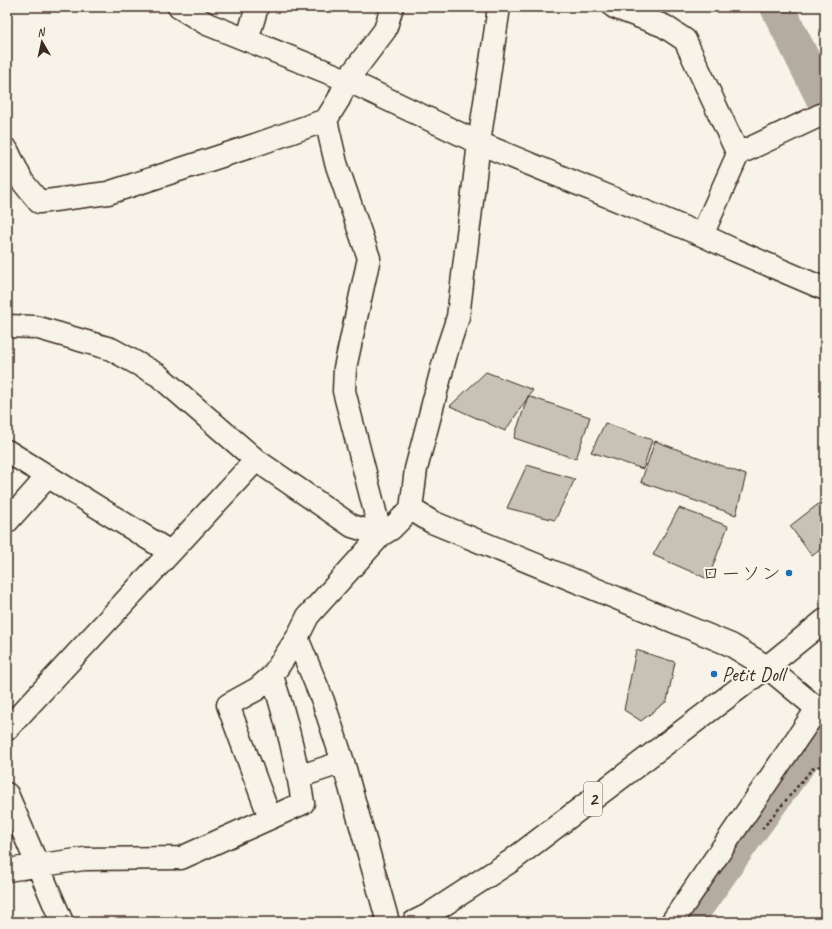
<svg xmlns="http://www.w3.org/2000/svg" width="832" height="929" viewBox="0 0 832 929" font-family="Caveat,'Klee One',sans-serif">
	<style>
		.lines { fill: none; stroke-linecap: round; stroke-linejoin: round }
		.river { stroke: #b4aca0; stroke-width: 34 }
		.building { fill: #c8c1b6; stroke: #3b2a1e }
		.street-casing { stroke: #3b2a1e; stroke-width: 25 }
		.secondary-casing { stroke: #3b2a1e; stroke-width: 25 }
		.primary-casing { stroke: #3b2a1e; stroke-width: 25 }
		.path { stroke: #3b2a1e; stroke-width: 2.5; stroke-dasharray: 3 3; stroke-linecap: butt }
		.street { stroke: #f7f3e8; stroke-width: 22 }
		.secondary { stroke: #f7f3e8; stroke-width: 22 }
		.primary { stroke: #f7f3e8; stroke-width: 22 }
		.poi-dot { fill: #1f6fb2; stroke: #f7f3e8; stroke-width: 1.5 }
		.labels { text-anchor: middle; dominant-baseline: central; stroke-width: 4; stroke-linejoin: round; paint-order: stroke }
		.shield { fill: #f7f3e8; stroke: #73665b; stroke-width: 1 }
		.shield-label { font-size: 19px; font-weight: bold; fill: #3b2a1e }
		.poi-label { font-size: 20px; fill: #3b2a1e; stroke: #f7f3e8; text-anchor: end }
	</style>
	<rect width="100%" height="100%" fill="#f7f3e8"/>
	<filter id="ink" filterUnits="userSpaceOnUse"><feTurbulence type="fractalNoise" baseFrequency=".025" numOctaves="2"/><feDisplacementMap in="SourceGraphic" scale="8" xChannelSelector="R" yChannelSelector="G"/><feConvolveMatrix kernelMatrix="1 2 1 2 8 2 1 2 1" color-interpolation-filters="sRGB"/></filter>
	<g filter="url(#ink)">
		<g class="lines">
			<path class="river" d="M777,7L825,103
				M686,922L735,852L825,727"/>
		</g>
		<path class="building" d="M486,372L533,390L505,431L450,406Z
			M528,396L590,417L576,459L514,438Z
			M605,423L652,440L643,469L591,452Z
			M655,441L746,475L736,515L641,482Z
			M527,465L575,479L555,520L507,508Z
			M821,502L825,507V546L812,556L790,526Z
			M679,508L728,526L708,579L653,555Z
			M636,650L675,662L667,701L641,721L624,710Z"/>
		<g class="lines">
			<g class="street-casing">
				<path id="street" d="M179,7L207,24L347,80L479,143L702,235L734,250L825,289
					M614,7L664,26L685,40L738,154
					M247,40L257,7
					M326,120L336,163L369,258L345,368L344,391L381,535L308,616L297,638L323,701L343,762L388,922
					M7,150L22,181L39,202L108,193L255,145L326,120L339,99L347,80L385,30L392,7
					M702,235L738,154L825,113
					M7,326L35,327L111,349L158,375L256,460L352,526L381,535L391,529L411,509
					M7,451L170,552
					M7,522L48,476
					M272,676L257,689L228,705L270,818L303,803C296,760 286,717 272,676L297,638
					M7,729L256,460
					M298,777L343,762
					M7,794L62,922
					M7,870L84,859L181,858L270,818
					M672,922L817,709"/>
			</g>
			<g class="secondary-casing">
				<path id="secondary" d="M499,7L479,143L458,317L447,350L416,469L411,509L432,522L731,645L767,667L825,715"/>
			</g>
			<g class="primary-casing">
				<path id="primary" d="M414,922L428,915L511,861L767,667L825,620"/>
			</g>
			<path class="path" d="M762,829L812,769L825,764"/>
			<use href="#street" class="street"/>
			<use href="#secondary" class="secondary"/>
			<use href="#primary" class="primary"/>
		</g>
	</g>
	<g class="poi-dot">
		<circle cx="789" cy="573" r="4"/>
		<circle cx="714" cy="674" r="4"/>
	</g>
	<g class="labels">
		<rect class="shield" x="584" y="782" width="18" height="34" rx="3"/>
		<g class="shield-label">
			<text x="593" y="799">2</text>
		</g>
		<g class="poi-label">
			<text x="781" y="573">ローソン</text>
			<text x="722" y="674" text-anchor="start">Petit Doll</text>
		</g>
	</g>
	<rect width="832" height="929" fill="none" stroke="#f7f3e8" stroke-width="24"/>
	<rect x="12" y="12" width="808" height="905" fill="none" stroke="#3b2a1e" stroke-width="1.5" filter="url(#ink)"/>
	<g transform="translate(42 42) rotate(351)" stroke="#f7f3e8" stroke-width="3" paint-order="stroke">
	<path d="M0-3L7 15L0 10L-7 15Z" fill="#3b2a1e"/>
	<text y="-6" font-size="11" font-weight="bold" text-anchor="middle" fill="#3b2a1e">N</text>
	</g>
</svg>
